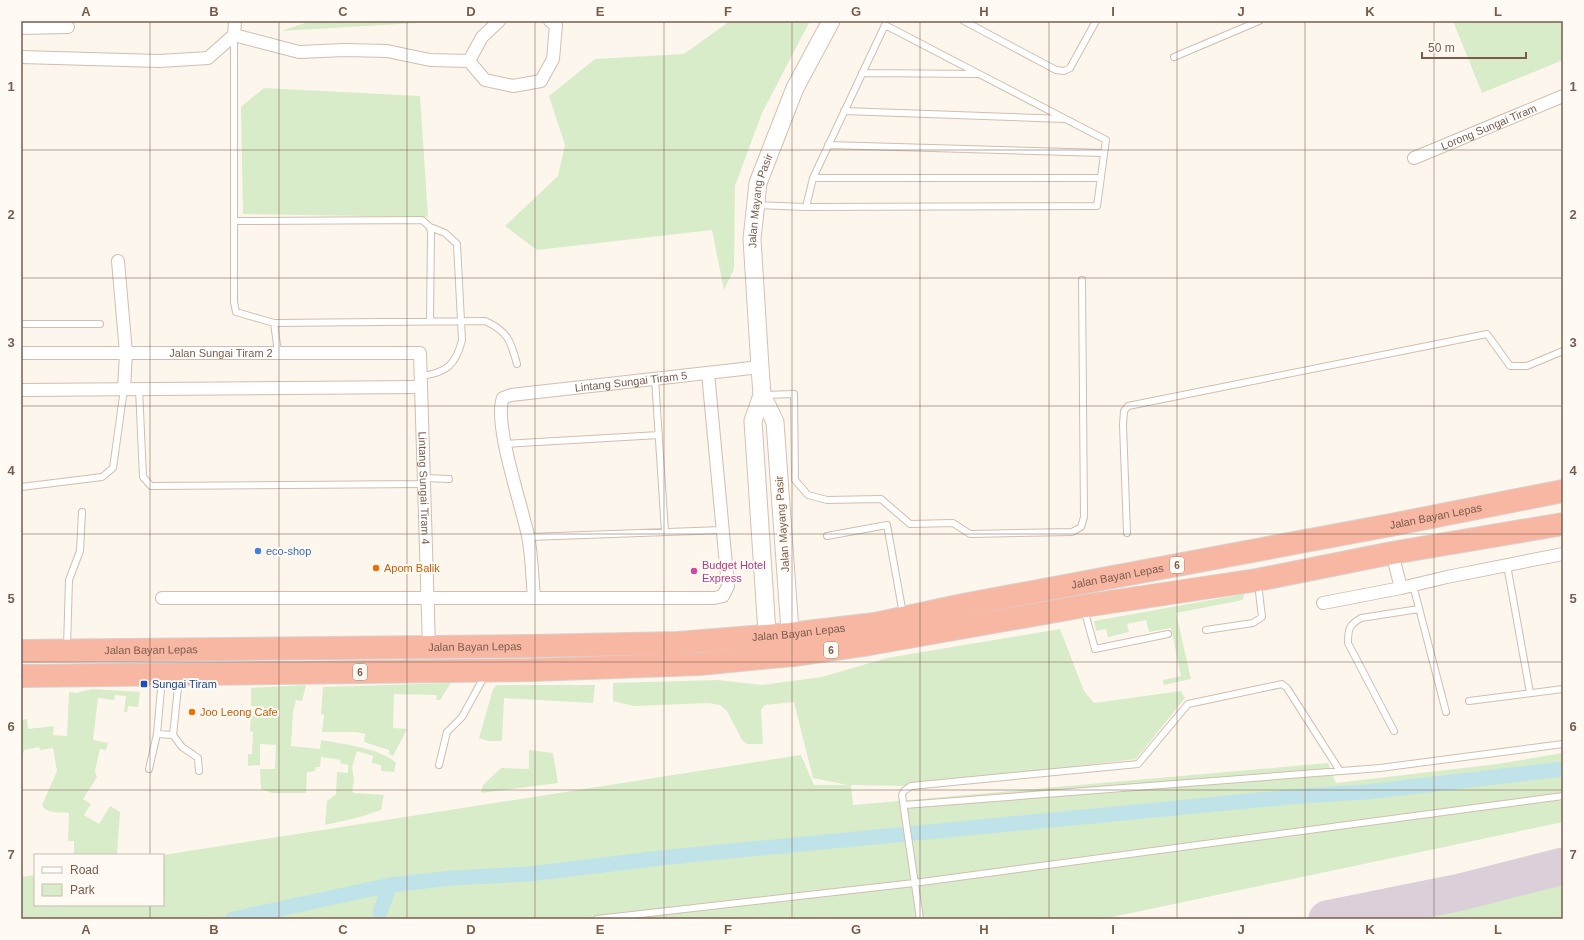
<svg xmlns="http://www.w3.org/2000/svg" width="1584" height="940" viewBox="0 0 1584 940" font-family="Arial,sans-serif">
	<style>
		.green { fill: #d8ecc9 }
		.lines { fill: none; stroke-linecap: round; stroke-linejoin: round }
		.canal { stroke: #bfe3e8; stroke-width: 15 }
		.taxiway { stroke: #dbcfda; stroke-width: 37 }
		.lane-casing { stroke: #d1beb0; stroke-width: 8 }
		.street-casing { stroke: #d1beb0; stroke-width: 14 }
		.secondary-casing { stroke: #d6c0b0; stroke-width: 19 }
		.highway-casing { stroke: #dad1cd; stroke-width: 24 }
		.lane { stroke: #fff; stroke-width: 6 }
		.street { stroke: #fff; stroke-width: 12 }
		.secondary { stroke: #fff; stroke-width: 17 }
		.highway { stroke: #f7b7a3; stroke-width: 22 }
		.grid { fill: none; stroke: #7a5c4d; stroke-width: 1; stroke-opacity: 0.55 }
		.shop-dot { fill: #3f7fe0; stroke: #fffaf3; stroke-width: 1.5 }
		.food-dot { fill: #e8710a; stroke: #fffaf3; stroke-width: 1.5 }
		.hotel-dot { fill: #d1479c; stroke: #fffaf3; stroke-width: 1.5 }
		.transit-dot { fill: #1a4fb4; stroke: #fffaf3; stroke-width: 1.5 }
		.labels { text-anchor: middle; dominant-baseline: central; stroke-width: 4; stroke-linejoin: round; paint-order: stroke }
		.shield { fill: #fffaf3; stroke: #a28b7f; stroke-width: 1 }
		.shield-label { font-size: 10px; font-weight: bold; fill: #7a5c4d }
		.street-label { font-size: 11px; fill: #7a5c4d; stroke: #fffaf3 }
		.shop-label { font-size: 11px; fill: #366cbe; stroke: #fffaf3; text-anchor: start }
		.hotel-label { font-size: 11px; fill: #b23c85; stroke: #fffaf3; text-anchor: start }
		.food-label { font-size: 11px; fill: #c56008; stroke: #fffaf3; text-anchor: start }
		.transit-label { font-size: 11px; fill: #164399; stroke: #fffaf3; text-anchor: start }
		.neatline { fill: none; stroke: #7a5c4d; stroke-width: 1.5 }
		.grid-label { font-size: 13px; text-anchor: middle; font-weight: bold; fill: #7a5c4d }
	</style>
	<rect width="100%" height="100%" fill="#fdf6ec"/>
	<path class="green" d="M311,21H417V23L281,31Z
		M730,21H810L762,113L735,186L734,269L724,290L712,230L537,250L505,226L558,176L565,145L549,96L595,59L684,54Z
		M1453,21H1563V60L1482,93Z
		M264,88L420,96L428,217L243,214L241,107Z
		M1244,594L1243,600L1176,613L1191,679L1164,685L1163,680L1181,676L1171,628L1149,632L1146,620L1127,624L1129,632L1108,637L1106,629L1096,631L1094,621Z
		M1060,629L1084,691L1094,703L1181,691L1185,698L1136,759L911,786L851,785L853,805L1328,763L1336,783L1498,764L1563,753V822L1103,919H21V877L35,875V905H163V855L801,755L814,785H848L813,778L794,702L765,705L761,710L763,744H747L742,740L727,711L720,705L708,703L634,706L613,701V683L717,680L762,685L822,677L887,658Z
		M451,683L440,700H436L437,695L394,694L393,728L407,729L393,756L389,754V750L364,742L365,734L356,732H322L324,715L321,714L323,687Z
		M306,685L302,701L296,700L293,713L291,746L320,749L321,740C342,744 381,748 396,763L394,772L381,771V765L372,763L373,756L357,751L352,767L354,781L352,791L354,793L384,795L381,810L360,817L325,825L327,801L336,794L337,772L348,773V765L340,763L341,760L321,757L320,767H316L315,771L307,772L306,793H272L261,789L260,769H275L276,745L260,744V765L248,766V754H252L253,732L250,731L251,716H264V707L251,706V688Z
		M497,685H595L593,703L504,698L502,741H488L479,738L493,689Z
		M92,689L140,692L138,707L128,706L127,712H124L126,696L115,695L114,700L98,698L93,740L108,743L106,750L100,749L95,771L97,777L83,799L91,804L84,815L99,824L110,806L120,812L117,855H74V841H68L69,813C60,812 47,814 42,805L57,771L53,748L40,750L39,747L24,750L21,763V720L27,719L28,729L54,726L53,735L67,736L69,692L76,693Z
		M529,750L553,753L558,783L481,793L483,785L501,768L529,769Z
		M1563,881V919H1399Z"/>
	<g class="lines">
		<path class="canal" d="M380,912L390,885
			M233,919L390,885L453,878L529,874L669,857L1301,796L1367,792L1563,769"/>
		<path class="taxiway" d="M1327,919L1461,892L1563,866"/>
		<g class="lane-casing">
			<path id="lane" d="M964,21L1056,70L1064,71L1070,68L1096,21
				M234,35V302L236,312L274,323L485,321C508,331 511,342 517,364
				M1174,57L1259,21
				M862,73L978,74
				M844,111L1065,119
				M828,145L1104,153
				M813,178H1101
				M757,205L806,207L813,178L885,25L1106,140L1097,206L806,207
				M234,221L422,220L430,227L431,233L430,321
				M274,323L278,352
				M21,324H100
				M421,376C446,373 456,365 462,340L457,244L445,233L430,227
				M655,379L665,532
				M139,389L143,477L151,486L424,484
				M764,395L794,394L795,480L808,495L827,500L881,499L910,524L953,523L970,534L1072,532L1081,527L1084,517L1082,280
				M505,444L659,435
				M424,478L449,479
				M21,487L102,477L113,468L124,389
				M1127,533L1123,425L1124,411L1128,406L1487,334L1510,366H1527L1563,351
				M827,536L887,525L903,614
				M529,537L723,530
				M1507,565L1530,693
				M1413,585L1446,712
				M1084,609L1095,649L1168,634
				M1206,630L1253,623L1262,617L1258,584
				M67,647L69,580L80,551L82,512
				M179,678L173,735L182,747L198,758L199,771
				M1469,701L1563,689
				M1394,731L1348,643C1348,629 1349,625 1361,618L1419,609
				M157,734L173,735
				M439,765L447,732L462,717L485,675
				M149,769L157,734L162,678
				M904,805L1380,768L1563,744
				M597,919L914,883L1563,796
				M920,919L902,795L904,791L911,786L1138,764L1188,704L1282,684L1287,688L1340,771"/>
		</g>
		<g class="street-casing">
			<g id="street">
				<path d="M21,28L68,27"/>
				<path d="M234,35L299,52L345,50L387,51L430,60L469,61L485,80L513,86L541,81L553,59L556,25L550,21"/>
				<path d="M21,57L159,61L208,58L234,35L235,21"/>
				<path d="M469,61L482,37L499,21"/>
				<path id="s1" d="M1414,158L1563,96"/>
				<path d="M118,261L126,353L124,389"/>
				<path id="s2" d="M21,353H420L429,647"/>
				<path d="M21,390L421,387"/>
				<path d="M1392,553L1401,588L1447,577L1563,554"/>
				<path id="s3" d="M534,597C532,577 532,555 528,536C522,506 493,423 503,398L511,395L760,367"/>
				<path d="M162,598H714L723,596L728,586L708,373"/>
				<path d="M1323,603L1401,588"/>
			</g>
		</g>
		<g class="secondary-casing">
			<g id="secondary">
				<path d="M762,395L753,421L768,648"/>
				<path id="s4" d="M791,645L775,422L762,395L760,367L752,239L758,183L795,88L831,21"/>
			</g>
		</g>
		<g class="highway-casing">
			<g id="highway">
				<path id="s5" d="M21,651L530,646L678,643L790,634L875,624L963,605L1396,524L1563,491"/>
				<path d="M21,676L531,670L699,664L793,655L869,644L1084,606L1257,580L1392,553L1563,524"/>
			</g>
		</g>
		<use href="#lane" class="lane"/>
		<use href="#street" class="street"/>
		<use href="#secondary" class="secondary"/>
		<use href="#highway" class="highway"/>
	</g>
	<path class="grid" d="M150,21V855M279,21V919M407,21V919M535,21V919M664,21V919M792,21V919M920,21V919M1049,21V919M1177,21V919M1305,21V919M1434,21V919M21,150H1563M21,278H1563M21,406H1563M21,534H1563M21,662H1563M21,790H1563M150,905V919"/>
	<circle class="shop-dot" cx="258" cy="551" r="4"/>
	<g class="food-dot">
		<circle cx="376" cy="568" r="4"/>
		<circle cx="192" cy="712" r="4"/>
	</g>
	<circle class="hotel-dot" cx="694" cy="571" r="4"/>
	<rect class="transit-dot" x="140" y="680" width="8" height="8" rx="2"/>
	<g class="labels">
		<g class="shield">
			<rect x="1170" y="557" width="14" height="16" rx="3"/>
			<rect x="824" y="642" width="14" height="16" rx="3"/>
			<rect x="353" y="664" width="14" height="16" rx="3"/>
		</g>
		<g class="shield-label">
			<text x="1177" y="565">6</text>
			<text x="831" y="650">6</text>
			<text x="360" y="672">6</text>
		</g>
		<g class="street-label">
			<text stroke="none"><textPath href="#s1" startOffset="81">Lorong Sungai Tiram</textPath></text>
			<text stroke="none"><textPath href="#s4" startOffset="449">Jalan Mayang Pasir</textPath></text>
			<text stroke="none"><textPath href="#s2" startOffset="200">Jalan Sungai Tiram 2</textPath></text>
			<text stroke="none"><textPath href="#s3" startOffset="332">Lintang Sungai Tiram 5</textPath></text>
			<text stroke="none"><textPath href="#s2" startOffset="534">Lintang Sungai Tiram 4</textPath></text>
			<text stroke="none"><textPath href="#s5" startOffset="1426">Jalan Bayan Lepas</textPath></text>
			<text transform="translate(782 524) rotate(-94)">Jalan Mayang Pasir</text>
			<text stroke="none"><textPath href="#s5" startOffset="1102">Jalan Bayan Lepas</textPath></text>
			<text stroke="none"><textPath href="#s5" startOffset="778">Jalan Bayan Lepas</textPath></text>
			<text stroke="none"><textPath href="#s5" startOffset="454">Jalan Bayan Lepas</textPath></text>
			<text stroke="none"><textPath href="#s5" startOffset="130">Jalan Bayan Lepas</textPath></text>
		</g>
		<g class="shop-label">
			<text x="266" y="551">eco-shop</text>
		</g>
		<g class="hotel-label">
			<text x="702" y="565">Budget Hotel<tspan x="702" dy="13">Express</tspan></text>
		</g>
		<g class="food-label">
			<text x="384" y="568">Apom Balik</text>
			<text x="200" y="712">Joo Leong Cafe</text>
		</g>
		<g class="transit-label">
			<text x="152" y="684">Sungai Tiram</text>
		</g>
	</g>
	<rect width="1584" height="940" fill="none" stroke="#fffaf3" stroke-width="44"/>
	<rect x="34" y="854" width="130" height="52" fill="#fffaf3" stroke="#cabbb1"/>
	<rect x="42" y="867" width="20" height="6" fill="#ffffff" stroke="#cabbb1"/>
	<text x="70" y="874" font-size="12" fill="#7a5c4d">Road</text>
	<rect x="42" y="884" width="20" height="12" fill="#d8ecc9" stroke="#cabbb1"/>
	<text x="70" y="894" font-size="12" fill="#7a5c4d">Park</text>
	<path d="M1422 52v6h104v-6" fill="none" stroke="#7a5c4d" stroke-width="2"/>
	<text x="1428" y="52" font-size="12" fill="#7a5c4d" stroke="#fffaf3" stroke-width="3" paint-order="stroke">50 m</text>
	<rect x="22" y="22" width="1540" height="896" class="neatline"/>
	<g class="grid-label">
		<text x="86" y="16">A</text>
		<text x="214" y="16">B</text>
		<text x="343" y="16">C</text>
		<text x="471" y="16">D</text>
		<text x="600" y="16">E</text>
		<text x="728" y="16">F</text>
		<text x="856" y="16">G</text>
		<text x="984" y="16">H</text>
		<text x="1113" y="16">I</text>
		<text x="1241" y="16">J</text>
		<text x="1370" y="16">K</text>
		<text x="1498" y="16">L</text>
		<text x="11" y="91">1</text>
		<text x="1573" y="91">1</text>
		<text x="11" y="219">2</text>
		<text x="1573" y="219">2</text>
		<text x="11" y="347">3</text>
		<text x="1573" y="347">3</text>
		<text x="11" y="475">4</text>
		<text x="1573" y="475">4</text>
		<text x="11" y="603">5</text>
		<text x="1573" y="603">5</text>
		<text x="11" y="731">6</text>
		<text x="1573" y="731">6</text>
		<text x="11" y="859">7</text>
		<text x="1573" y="859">7</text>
		<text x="86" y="934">A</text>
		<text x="214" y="934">B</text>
		<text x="343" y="934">C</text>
		<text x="471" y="934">D</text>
		<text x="600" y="934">E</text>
		<text x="728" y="934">F</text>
		<text x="856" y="934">G</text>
		<text x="984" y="934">H</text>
		<text x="1113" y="934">I</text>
		<text x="1241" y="934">J</text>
		<text x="1370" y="934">K</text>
		<text x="1498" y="934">L</text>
	</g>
</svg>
